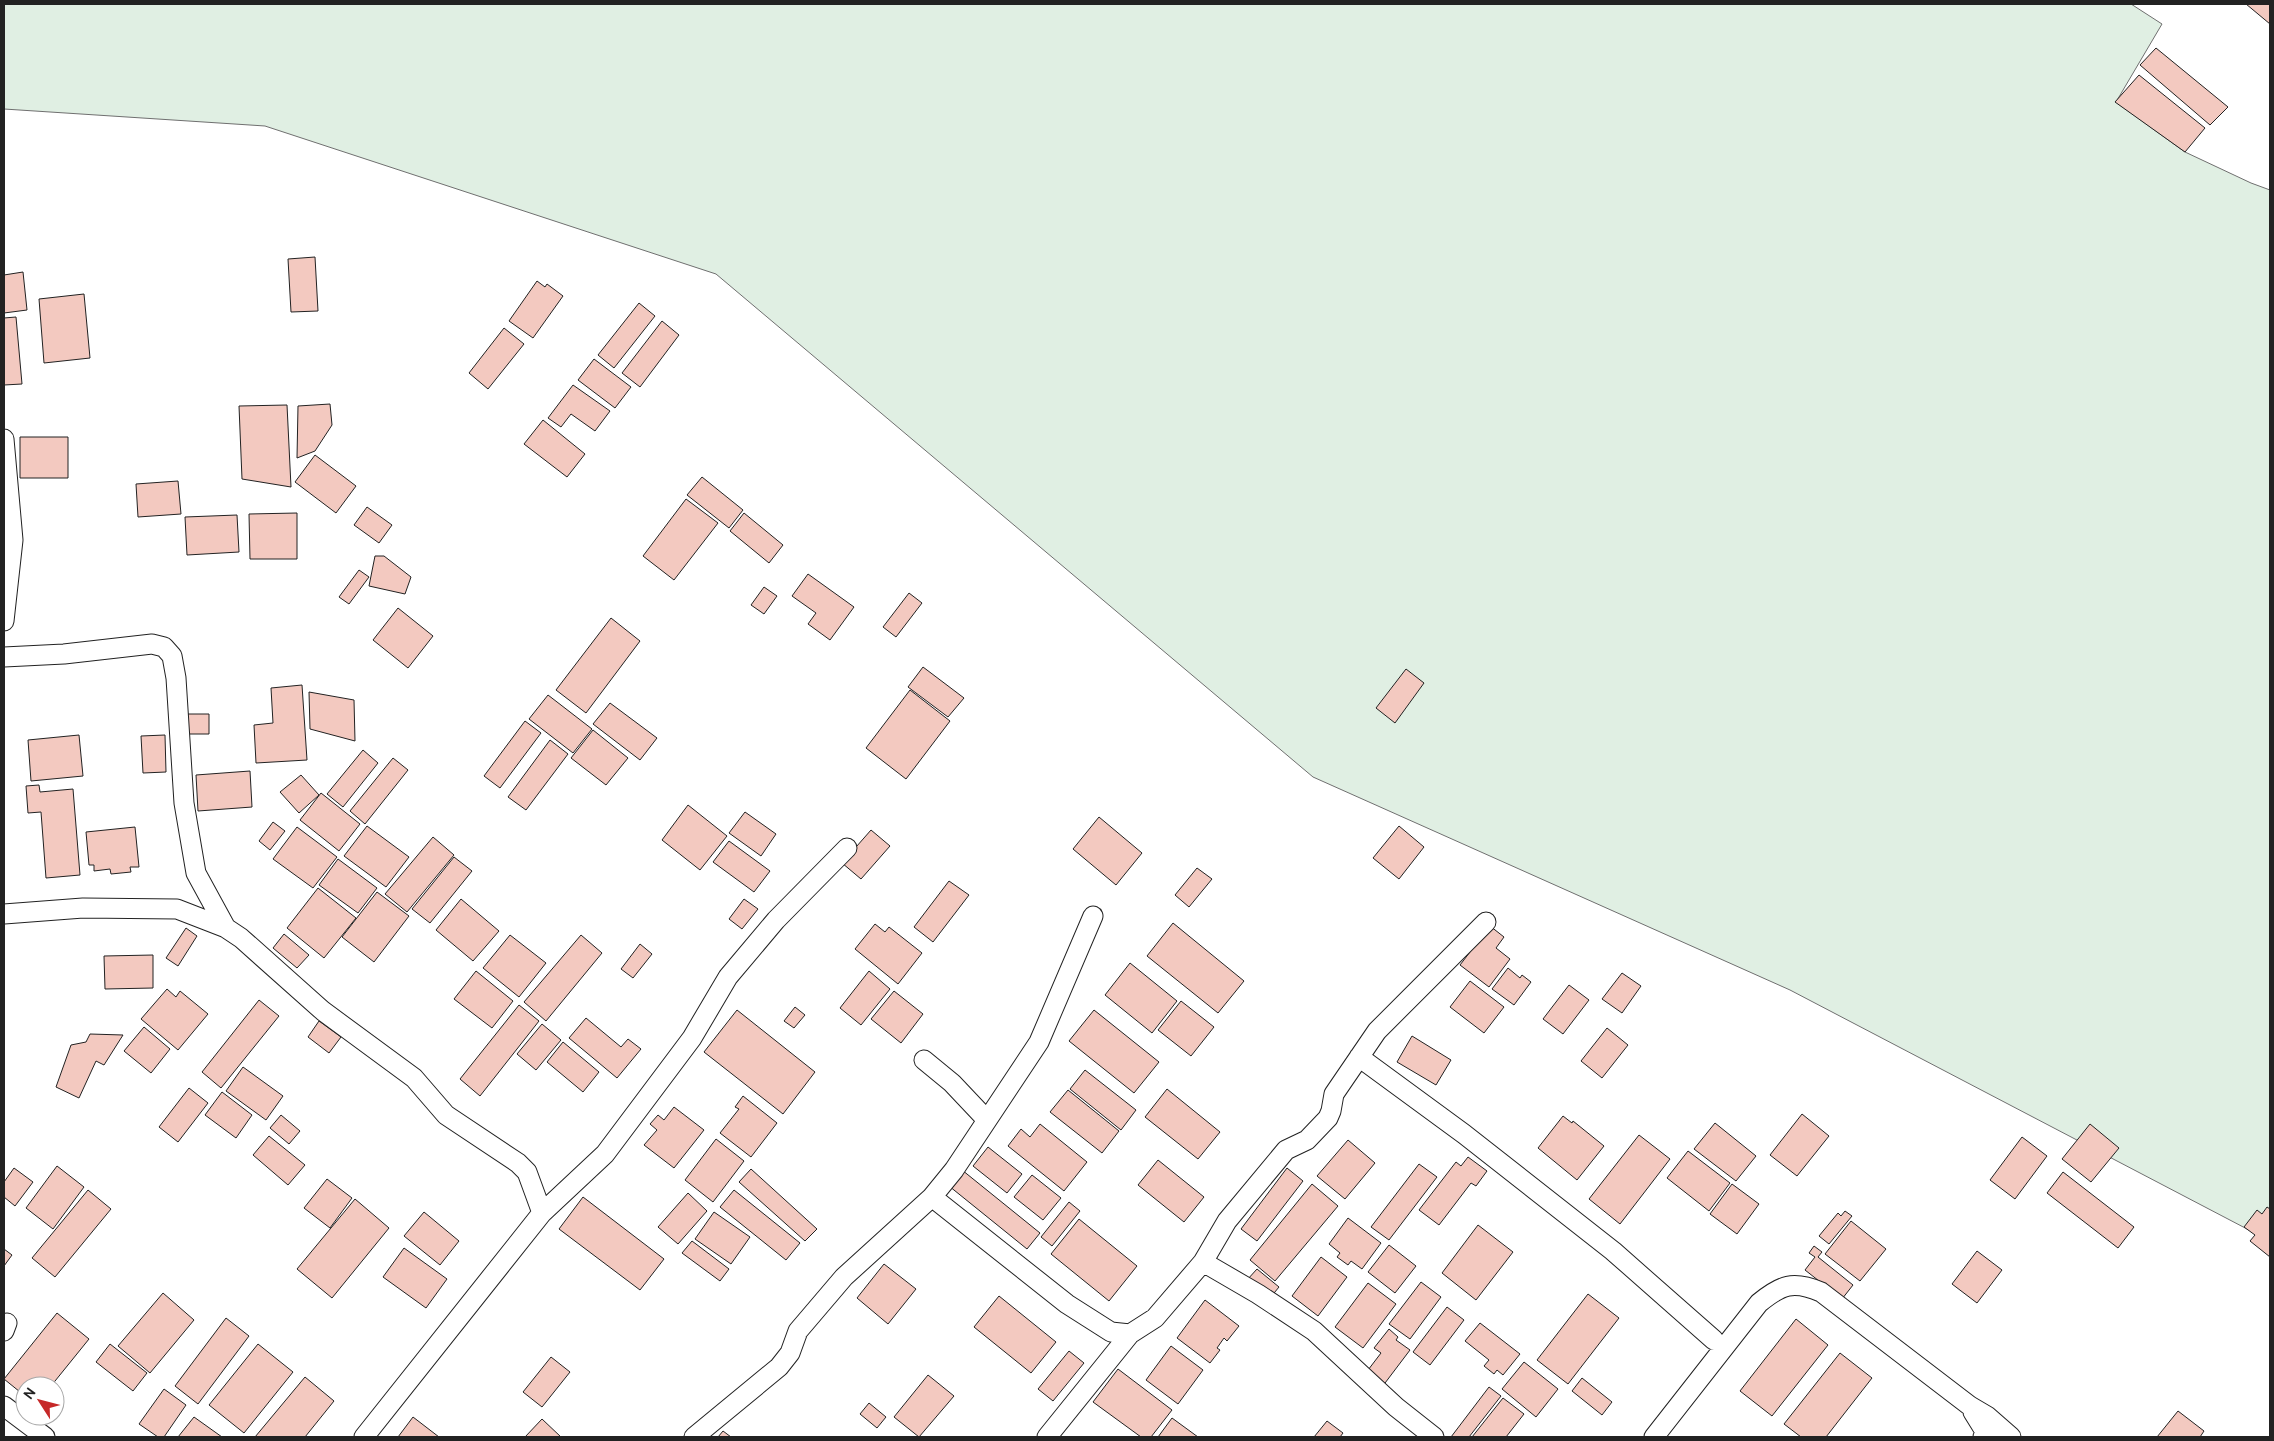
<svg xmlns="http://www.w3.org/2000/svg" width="2274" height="1441" viewBox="0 0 2274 1441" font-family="Cabin,sans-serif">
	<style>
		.green { fill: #e0efe3; stroke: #6f6f6f }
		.building { fill: #f3c9c0; stroke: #222 }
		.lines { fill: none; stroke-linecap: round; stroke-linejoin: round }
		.street-casing { stroke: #222; stroke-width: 21 }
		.street { stroke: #fff; stroke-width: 19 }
	</style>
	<rect width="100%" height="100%" fill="#fff"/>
	<path class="green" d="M4,4H2131L2162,24L2116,102L2185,152L2251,183L2270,190V1241L1790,990L1313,777L716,274L265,126L4,109Z"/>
	<path class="building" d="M2246,4H2270V24Z
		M2156,48L2228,107L2210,125L2140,65Z
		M2139,75L2205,128L2185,152L2115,102Z
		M315,257L318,311L291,312L288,259Z
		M23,272L27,310L4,313V275Z
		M537,281L545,287L547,284L563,296L533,338L509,321Z
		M84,294L90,358L44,363L39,299Z
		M639,303L655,316L614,368L598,355Z
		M16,317L22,384L4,385V318Z
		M662,321L679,335L640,387L622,373Z
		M504,328L524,344L488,389L469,373Z
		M594,359L631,387L615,408L578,380Z
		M573,385L610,411L595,431L571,414L561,427L548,418Z
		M330,404L332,425L315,451L297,458L298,406Z
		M287,405L291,487L242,479L239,406Z
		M543,420L585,454L567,477L524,444Z
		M20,437H68V478H20Z
		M315,455L356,486L336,513L295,482Z
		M702,477L743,510L729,528L687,495Z
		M178,481L181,514L138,517L136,484Z
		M686,499L718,523L674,580L643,556Z
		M367,507L392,525L379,543L354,525Z
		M297,513V559H250L249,514Z
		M744,513L783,545L769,563L730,531Z
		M237,515L239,552L187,555L185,517Z
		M375,556H384L411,577L405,594L369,586Z
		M359,570L369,577L349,604L339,597Z
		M808,574L854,607L830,640L808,624L816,613L792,596Z
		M764,587L777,596L764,614L751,605Z
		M909,593L922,603L896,637L883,627Z
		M398,608L433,636L408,668L373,640Z
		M611,618L640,641L586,713L556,690Z
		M923,667L964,698L948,717L908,687Z
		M1406,669L1424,683L1395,723L1376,708Z
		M302,685L307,760L256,763L254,725L273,723L271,688Z
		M910,690L950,721L906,779L866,748Z
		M309,692L354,700L355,741L310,729Z
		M548,695L592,729L573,753L529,719Z
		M610,703L657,738L640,760L593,724Z
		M182,714H209V734H182Z
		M525,721L541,733L500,788L484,776Z
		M593,730L628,758L606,785L571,758Z
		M79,735L83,776L31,781L28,740Z
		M165,735L166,772L143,773L141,736Z
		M550,740L568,754L526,810L508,797Z
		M363,750L378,763L343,807L327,794Z
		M393,758L408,770L365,824L350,811Z
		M250,771L252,807L198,811L196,775Z
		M301,775L319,795L299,813L280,792Z
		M39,785L40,792L73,789L80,875L46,878L41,812L28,813L26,786Z
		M321,793L360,824L339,851L300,820Z
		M688,805L727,836L700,870L662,840Z
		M745,812L776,834L761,856L729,833Z
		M1099,817L1142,853L1116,885L1073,849Z
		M273,822L285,831L270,850L259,841Z
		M367,826L409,857L386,887L344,856Z
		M1399,826L1424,847L1399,879L1373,858Z
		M135,827L139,867H130L131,872L111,874L110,869L94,871V865H89L86,832Z
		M297,827L337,857L313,888L273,859Z
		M871,830L890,846L861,879L842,863Z
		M433,837L454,855L407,912L385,894Z
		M729,841L770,871L754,892L713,862Z
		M454,857L472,871L430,923L412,909Z
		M338,859L377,888L358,913L319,885Z
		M1197,868L1212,879L1189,907L1175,895Z
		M949,881L969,895L933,942L914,927Z
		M318,888L356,918L324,958L287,928Z
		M377,892L409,916L374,962L342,937Z
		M461,899L499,931L473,961L436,930Z
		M744,899L758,909L742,929L729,919Z
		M1173,923L1244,981L1218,1013L1147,956Z
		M875,924L885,932L889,927L922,953L898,984L855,949Z
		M1490,926L1504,937L1496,948L1510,959L1489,987L1460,965Z
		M186,928L197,936L178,966L166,958Z
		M284,934L309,955L297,968L273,948Z
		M510,935L546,963L519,997L483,968Z
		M581,935L602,953L546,1021L524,1002Z
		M640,944L652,954L633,978L621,969Z
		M153,955V988L105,989L104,956Z
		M1130,963L1177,1001L1152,1033L1105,995Z
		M1508,968L1520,978L1522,975L1531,982L1514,1005L1492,989Z
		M476,971L513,1001L492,1028L454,999Z
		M869,971L890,989L861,1025L840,1008Z
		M1622,973L1641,986L1622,1013L1602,999Z
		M1470,981L1504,1007L1484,1033L1450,1007Z
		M1569,985L1589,1000L1563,1034L1543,1019Z
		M167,989L176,997L180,991L208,1014L178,1050L141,1019Z
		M894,991L923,1014L901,1043L871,1019Z
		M259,1000L279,1016L221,1088L202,1072Z
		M1181,1001L1214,1027L1191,1056L1158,1030Z
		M519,1005L539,1021L480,1096L460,1079Z
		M795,1007L805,1015L794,1028L784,1021Z
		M737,1010L815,1072L783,1114L704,1052Z
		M1094,1010L1159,1062L1134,1093L1069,1041Z
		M586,1018L621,1047L628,1039L641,1049L617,1078L569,1038Z
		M319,1021L341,1037L329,1053L308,1037Z
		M542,1024L561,1040L536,1070L517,1054Z
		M144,1027L170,1049L151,1073L124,1051Z
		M1607,1028L1628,1045L1602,1078L1581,1061Z
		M90,1034L123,1035L104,1065L96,1061L79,1098L56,1087L71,1045L86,1042Z
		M1412,1036L1451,1060L1436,1085L1397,1062Z
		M563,1042L599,1072L583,1092L547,1062Z
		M243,1067L283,1096L266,1120L226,1091Z
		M1085,1070L1136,1110L1121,1130L1070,1089Z
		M189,1088L208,1103L178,1142L159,1127Z
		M1167,1089L1220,1132L1198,1159L1145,1117Z
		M1068,1090L1119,1131L1102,1153L1050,1112Z
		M222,1092L252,1115L236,1138L205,1115Z
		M743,1096L777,1123L751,1157L720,1133L739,1109L735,1107Z
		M674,1107L704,1130L674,1168L644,1145L657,1130L650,1124L658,1115L664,1120Z
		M1802,1114L1829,1136L1797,1176L1770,1155Z
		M281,1115L300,1131L289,1144L270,1128Z
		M1563,1116L1572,1123L1573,1121L1604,1146L1577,1180L1538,1148Z
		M1715,1123L1756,1156L1736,1181L1694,1149Z
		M1040,1124L1087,1162L1064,1191L1008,1146L1021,1129L1030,1137Z
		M2090,1124L2119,1148L2091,1182L2062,1159Z
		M1639,1135L1670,1159L1620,1224L1589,1199Z
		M269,1136L305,1165L288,1185L253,1155Z
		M2022,1137L2047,1156L2015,1199L1990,1180Z
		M716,1139L744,1161L713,1202L685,1180Z
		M1348,1140L1375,1163L1345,1199L1317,1176Z
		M988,1147L1022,1174L1007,1193L973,1166Z
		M1688,1151L1730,1183L1709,1211L1667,1178Z
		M1468,1157L1487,1171L1476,1186L1471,1183L1439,1225L1419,1210L1456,1162L1461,1166Z
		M1158,1160L1204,1197L1184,1222L1138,1185Z
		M1419,1164L1437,1177L1389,1240L1371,1227Z
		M57,1166L84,1187L53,1229L26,1208Z
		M14,1168L33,1182L15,1206L4,1197V1182Z
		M1287,1168L1303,1181L1257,1241L1241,1229Z
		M751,1169L817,1229L805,1241L739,1182Z
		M962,1170L1040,1233L1027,1249L949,1186Z
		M2063,1172L2134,1227L2118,1248L2047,1193Z
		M1032,1175L1061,1198L1043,1220L1014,1197Z
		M327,1179L352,1198L330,1228L304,1208Z
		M1312,1184L1338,1206L1275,1281L1250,1260Z
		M1732,1184L1759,1204L1737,1234L1710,1214Z
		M88,1190L111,1209L55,1277L32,1258Z
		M734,1190L800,1243L786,1260L720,1207Z
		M688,1193L707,1211L678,1244L658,1227Z
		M583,1197L664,1259L640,1290L559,1229Z
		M355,1199L389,1228L332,1298L297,1269Z
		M1069,1202L1080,1211L1052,1246L1041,1237Z
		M2267,1207L2270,1209V1257L2250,1241L2255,1235L2244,1227L2257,1210L2262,1214Z
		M1845,1211L1852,1216L1829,1244L1819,1236L1838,1213L1841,1216Z
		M424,1212L459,1241L440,1265L404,1236Z
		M714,1212L750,1237L731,1264L695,1239Z
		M1348,1218L1381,1243L1362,1269L1351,1261L1348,1265L1337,1257L1340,1253L1329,1244Z
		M1079,1219L1137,1266L1109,1301L1051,1254Z
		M1851,1221L1886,1249L1860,1281L1825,1254Z
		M1478,1225L1513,1252L1476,1300L1442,1273Z
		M692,1241L729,1269L720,1281L682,1253Z
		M1389,1245L1416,1266L1395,1293L1368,1272Z
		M1814,1246L1822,1252L1818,1257L1853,1285L1842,1299L1805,1270L1815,1257L1809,1253Z
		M404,1248L447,1279L426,1308L383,1277Z
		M4,1249L12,1255L4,1266Z
		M1977,1251L2002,1270L1977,1303L1952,1284Z
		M1321,1257L1347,1277L1318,1316L1292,1296Z
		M884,1264L916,1289L888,1324L857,1298Z
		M1257,1269L1279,1287L1270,1298L1247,1280Z
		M1421,1282L1441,1297L1410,1339L1389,1324Z
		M1368,1283L1396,1304L1363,1348L1335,1327Z
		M163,1293L194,1320L150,1373L118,1346Z
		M1588,1294L1619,1318L1568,1384L1537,1360Z
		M999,1296L1056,1342L1031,1373L974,1327Z
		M1205,1300L1239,1326L1227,1341L1224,1338L1217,1348L1220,1350L1210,1363L1177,1338Z
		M1447,1307L1464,1320L1430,1365L1413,1352Z
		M57,1313L89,1339L51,1386H25V1396L4,1379Z
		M226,1318L249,1336L198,1404L175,1386Z
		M1796,1319L1828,1345L1772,1416L1740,1391Z
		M1480,1323L1520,1354L1503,1375L1497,1370L1494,1374L1484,1366L1489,1360L1465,1341Z
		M1389,1329L1398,1337L1396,1340L1410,1350L1382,1387L1365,1374L1381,1353L1374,1348Z
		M110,1344L147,1373L133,1391L96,1362Z
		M258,1344L293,1372L244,1433L209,1405Z
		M1171,1346L1203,1370L1178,1404L1146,1380Z
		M1069,1351L1084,1363L1053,1401L1038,1389Z
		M1840,1353L1872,1378L1826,1437H1801L1784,1424Z
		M551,1357L570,1372L542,1407L523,1392Z
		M1524,1362L1558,1389L1536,1417L1502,1389Z
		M1118,1369L1172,1410L1151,1437H1141L1093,1402Z
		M928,1375L954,1396L919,1437L894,1417Z
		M305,1377L334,1401L305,1437H255Z
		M1582,1378L1612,1402L1602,1415L1572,1391Z
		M1489,1387L1501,1396L1469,1437H1451Z
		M164,1389L186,1405L164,1437H158L139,1424Z
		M1503,1398L1524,1414L1506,1437H1472Z
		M869,1403L886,1417L877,1428L860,1414Z
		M2178,1411L2204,1431L2200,1437H2157Z
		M194,1417L222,1437H178Z
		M413,1417L439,1437H398Z
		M1172,1418L1198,1437H1158Z
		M542,1419L561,1437H525Z
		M1327,1421L1343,1433L1340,1437H1314Z
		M723,1431L731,1437H718Z"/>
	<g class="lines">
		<g class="street-casing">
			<path id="street" d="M4,439L13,540L4,621
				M4,657L64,654L152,644L164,647L172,656L176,678L184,803L196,873L226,928
				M4,914L83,908L177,909L226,928L241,938L323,1011L414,1078L446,1115L518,1163L527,1172L542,1213
				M1359,1057L1464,1134L1613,1251L1714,1340
				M924,1060L952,1083L986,1119
				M932,1197L954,1170L1039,1042L1093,916
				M1203,1262L1258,1294L1314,1331L1396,1407L1434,1437
				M4,1331L7,1323
				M4,1406L45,1437
				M1973,1412L1986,1433L1983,1437
				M364,1437L542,1213L605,1154L692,1038L728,977L776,920L847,848
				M694,1437L779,1367L790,1353L798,1331L844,1277L932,1197L1067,1304L1111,1332L1130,1334
				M1047,1437L1130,1334L1155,1318L1203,1262L1227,1221L1286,1150L1307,1140L1328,1118L1331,1111L1334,1094L1377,1031L1486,922
				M1654,1437L1759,1303C1781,1285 1793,1280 1821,1292L1970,1406L1987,1416L2011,1437"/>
		</g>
		<use href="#street" class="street"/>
	</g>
	<rect width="2274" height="1441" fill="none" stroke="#222222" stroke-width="10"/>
	<g transform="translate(40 1401) rotate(306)"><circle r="24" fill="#ffffff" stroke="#a7a7a7"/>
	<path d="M0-4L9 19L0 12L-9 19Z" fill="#c62828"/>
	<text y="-8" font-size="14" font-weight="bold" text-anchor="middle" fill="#222222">N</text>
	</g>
</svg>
